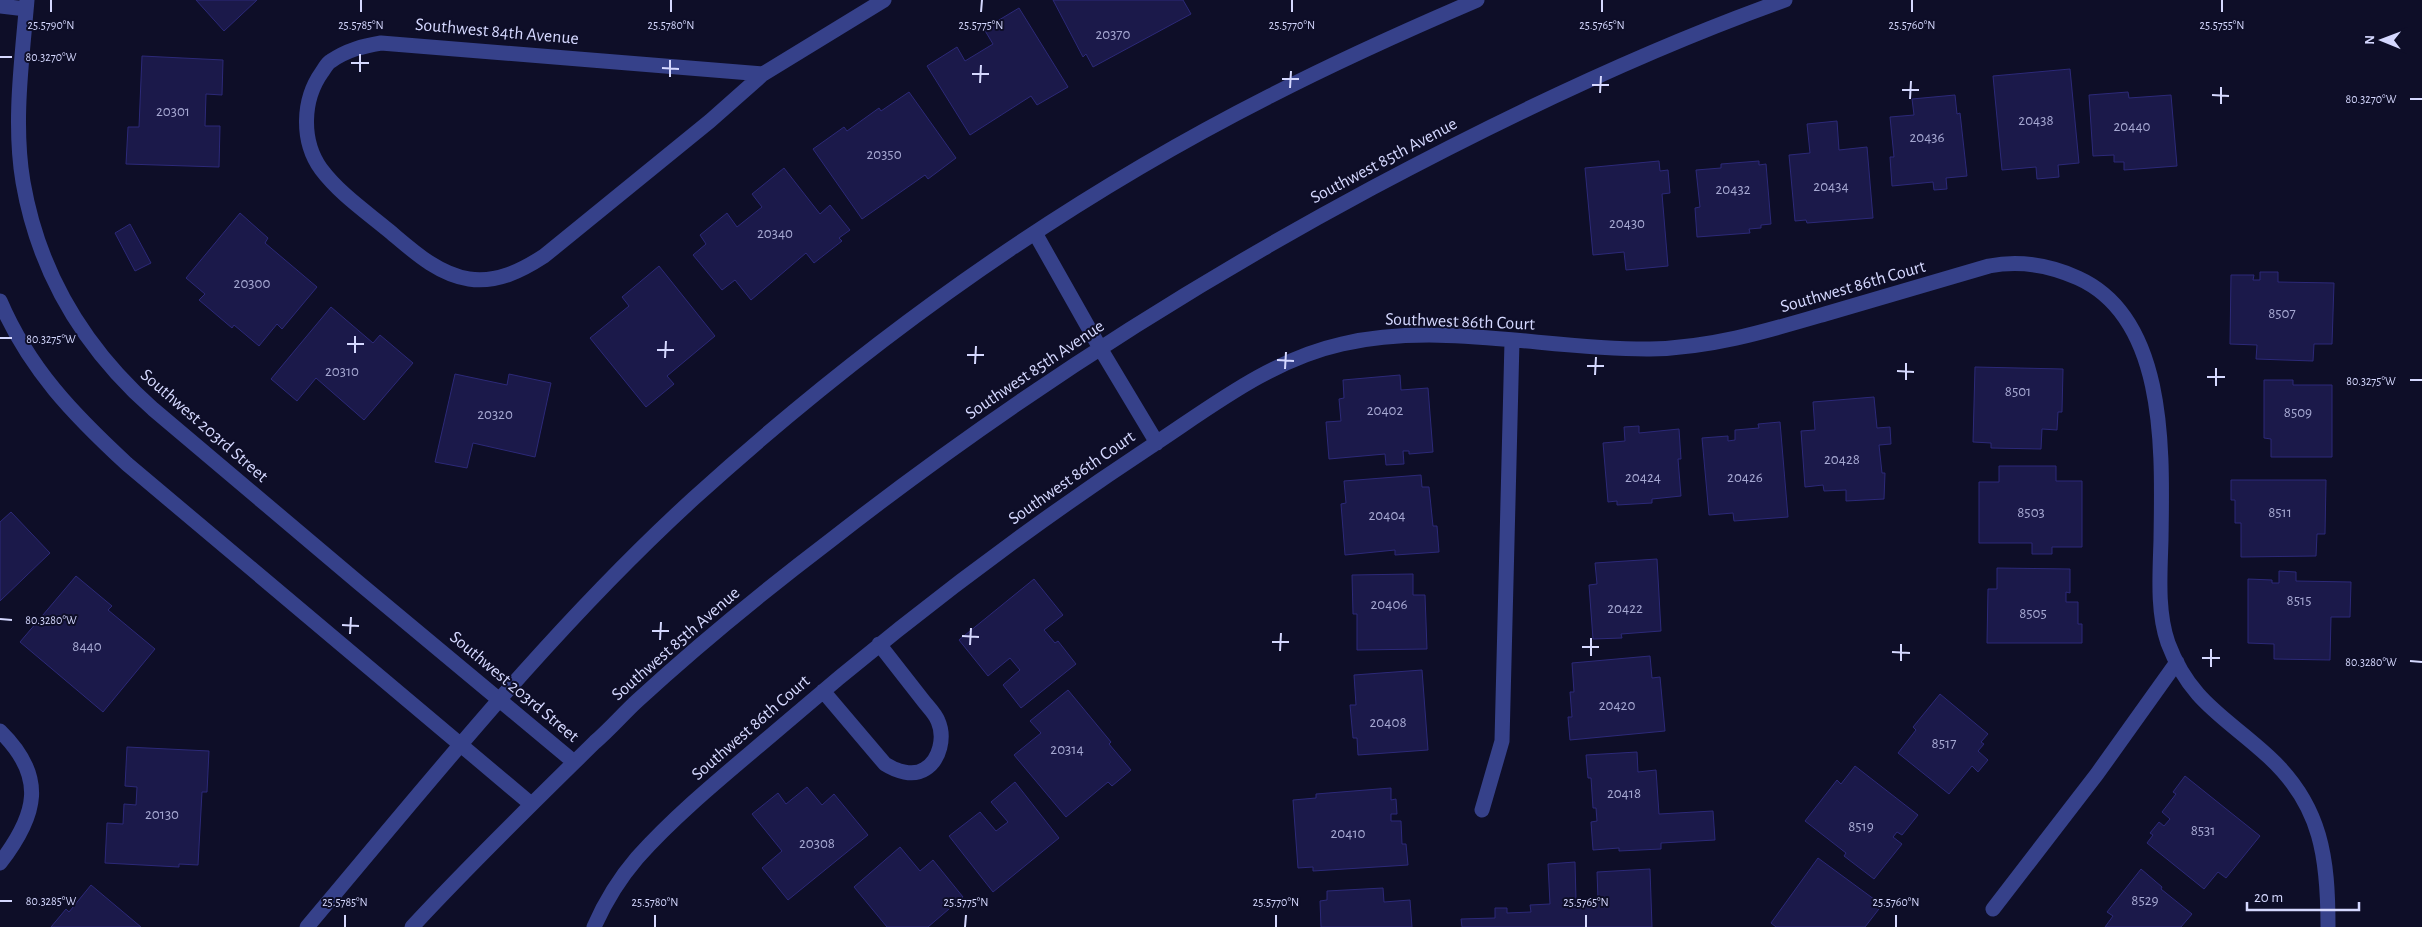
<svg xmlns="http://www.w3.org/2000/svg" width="2422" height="927" viewBox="0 0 2422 927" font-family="'Alegreya Sans',sans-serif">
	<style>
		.building { fill: #1b194a; stroke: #2c2978 }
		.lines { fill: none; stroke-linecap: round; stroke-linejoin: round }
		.minor { stroke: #36418a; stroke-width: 15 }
		.ticks { fill: none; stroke: #d5d8ff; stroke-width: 2 }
		.labels { text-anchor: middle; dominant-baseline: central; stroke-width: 4; stroke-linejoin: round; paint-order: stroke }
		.number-label { font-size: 15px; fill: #a6a8d2 }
		.street-label { font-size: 18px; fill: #d5d8ff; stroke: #0e0e28 }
		.ticks-label { font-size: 12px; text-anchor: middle; fill: #d5d8ff; stroke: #0e0e28; stroke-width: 4; stroke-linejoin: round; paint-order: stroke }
	</style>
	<rect width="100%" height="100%" fill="#0e0e28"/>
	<path class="building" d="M196,0H257L224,31Z
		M1053,0H1183L1191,14L1093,67L1086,54L1083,57Z
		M1019,8L1068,87L1037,105L1031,96L970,135L927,66L957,47L965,61L993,44L984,29Z
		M142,56L223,60L222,95L206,94L205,126H220L219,167L126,164L128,127H139Z
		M2070,69L2079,163L2058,165L2059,177L2037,179L2036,167L2002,170L1993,76Z
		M909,92L956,158L928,179L925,175L862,219L813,149L844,127L847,131L879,108L881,111Z
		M2128,92L2129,98L2171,95L2177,166L2124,170V162H2114V155L2093,156L2089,95Z
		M1955,95L1957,114L1960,113L1967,176L1946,178L1947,189L1934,190L1933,182L1892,186L1890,157H1894L1890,117L1914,115L1912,99Z
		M1837,121L1839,150L1867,147L1873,218L1807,223L1806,220L1795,221L1789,155L1810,153L1807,124Z
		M1659,161L1660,171L1668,170L1670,193L1662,194L1668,266L1626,270L1624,252L1593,255L1585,168Z
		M1759,161V165L1766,164L1771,224L1761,225V228L1749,229L1750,233L1697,237L1695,208L1700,207L1696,170L1721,168V164Z
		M784,168L820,214L830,205L850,230L839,238L842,241L814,263L806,253L751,300L735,280L722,290L693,255L706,244L700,235L727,213L737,227L762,207L752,194Z
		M240,213L268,238L265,243L317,287L282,329L277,324L259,346L234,325L232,328L199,300L205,294L186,278Z
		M130,224L151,263L135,271L115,233Z
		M659,266L715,336L667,376L674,384L646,407L590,338L629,306L622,297Z
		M2260,272H2278V282L2334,283L2332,344H2314L2313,361L2256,359L2257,345L2230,344L2231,275H2254L2253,280H2260Z
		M331,307L373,343L380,335L413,363L364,420L316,378L297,401L271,379Z
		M1975,367L2063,369L2062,412H2058L2057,430L2042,429L2041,449L1991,448V443L1973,442Z
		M455,374L507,385L509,374L551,383L535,457L473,443L467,468L435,462Z
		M1400,375L1401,390L1428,388L1433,452L1409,454V451H1403L1404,464L1386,465L1385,454L1329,459L1326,422L1341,421L1339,399L1344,398L1343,380Z
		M2264,380H2293V385H2332V457H2271V439L2264,438Z
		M1874,397L1877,428L1890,427L1891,444L1879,445L1882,473H1885L1884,499L1846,501V490L1824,491L1823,485L1805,487L1801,431L1815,430L1813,402Z
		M1780,422L1788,517L1734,521L1733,513L1709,515L1702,438L1728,436V441L1735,440V430L1759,428L1758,424Z
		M1639,426V433L1679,429L1681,459H1678L1681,496L1652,499V503L1617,505V501L1608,502L1603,443L1625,441L1624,427Z
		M1999,466H2056V481H2082V547H2052V554H2032V543H1979V482H1999Z
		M1421,475L1422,487H1429L1433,526H1437L1439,552L1395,555V550L1345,555L1341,504L1346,503L1344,481Z
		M2231,480H2326L2325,534H2317L2316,556L2241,557V523H2235V500H2231Z
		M11,512L50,553L0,601V522Z
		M1657,559L1661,631L1621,634L1622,638L1593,639L1589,585L1597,584L1595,563Z
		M1997,568L2070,569V593L2066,592V602H2078V624H2082V643H1987L1988,589H1997Z
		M2279,571L2296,572V581L2351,582L2350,617H2331L2330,660L2274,659V644L2248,643V579L2272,580V583H2279Z
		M1413,574V595H1425L1427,649L1357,650V614H1353L1352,575Z
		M76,576L112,606L108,610L155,649L103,712L20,642Z
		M1034,579L1063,615L1044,630L1055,643L1058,641L1076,664L1021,708L1003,685L1020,670L1010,658L988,676L959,640Z
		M1650,656L1652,678L1660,677L1665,731L1570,740L1568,717H1572L1570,692H1574L1572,663Z
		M1422,670L1428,750L1358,755L1357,738H1353L1350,705H1356L1354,675Z
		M1068,690L1111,742L1109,744L1131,770L1112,786L1108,782L1066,817L1014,755L1041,733L1030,721Z
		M1940,694L1988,734L1981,742L1984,744L1978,751L1988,760L1978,772L1972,766L1949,794L1898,753L1916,730L1913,727Z
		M127,747L209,751L207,792H202L198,865L179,864V867L105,863L107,823L123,824L124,804L136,805L137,787L125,786Z
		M1637,752L1638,772L1656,770L1659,814L1713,811L1715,840L1661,843V849L1619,851V848L1593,850L1591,822L1597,821L1596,808H1593L1591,778H1588L1586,755Z
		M1855,766L1918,815L1902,835L1897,832L1893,837L1902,844L1874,879L1844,856L1846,853L1805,821L1837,780L1841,784Z
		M2185,776L2260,836L2226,878L2218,872L2204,889L2147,843L2153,835L2150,833L2159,822L2164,826L2170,819L2162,812L2176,794L2173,792Z
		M1015,782L1059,838L993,892L949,836L980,812L996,831L1008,822L991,802Z
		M807,787L822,805L834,794L868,835L788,900L762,868L782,851L752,814L778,793L786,804Z
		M1391,788V800L1396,799L1397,814H1391V821H1401L1402,844H1406L1408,865L1313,871V867L1298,868L1293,800L1316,798V794Z
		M900,847L920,871L933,860L963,897L928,927H887L854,887Z
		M1818,858L1882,905L1865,927H1776L1771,923Z
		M1575,862L1576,900L1598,899L1597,872L1650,869L1652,927H1462L1461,919L1495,918V908H1507V913L1531,912L1530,905L1550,904L1548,864Z
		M2141,869L2162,887L2161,889L2192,914L2181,927H2105L2113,916L2107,912Z
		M91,885L141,927H51L66,909L69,912Z
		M1383,888L1384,902L1410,900L1412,927H1321L1320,901L1327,900V891Z"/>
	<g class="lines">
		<path class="minor" d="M27,0C22,60 13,123 23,182C39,274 84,348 153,409L359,583L574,762
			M0,6L26,9
			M381,43L763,74L710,121L544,256C521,271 497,283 469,279C437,274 412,250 388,230C365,211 339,193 321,169C301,141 302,100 322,72C325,68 327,63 331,61C347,50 363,46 381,43Z
			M763,74L884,0
			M1035,233L1100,348L1157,443
			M0,301C29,369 74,415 127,464L531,804
			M823,691L885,764C896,771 913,777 925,769C940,760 945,737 938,721C935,713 927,706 922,699C908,681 893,662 879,644
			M0,731C47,777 37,815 0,863
			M1482,810L1502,741L1512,341
			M1993,909L2097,774L2177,662
			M307,927C431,780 551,629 693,499C867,341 1061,202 1270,96C1338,61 1407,30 1477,0
			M412,927C471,863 533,803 595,742C610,729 623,714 637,701C699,644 764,591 831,540C1001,407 1182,290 1372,188C1505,117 1642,51 1785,0
			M594,927C605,902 619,879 637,858C680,810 732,769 781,727C898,626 1021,532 1150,447C1211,407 1270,360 1342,344C1441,321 1549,350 1650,349C1711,348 1767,331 1825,314C1879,298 1934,282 1989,266C2020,260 2049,265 2078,278C2169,319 2162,457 2161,540C2160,574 2157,612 2168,643C2190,702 2226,717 2269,757C2322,806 2328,859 2328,927"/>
	</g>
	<path class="ticks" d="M51,12V0M361,12V0M671,12V0M981,12L982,0M1292,12V0M1602,12V0M1912,12V0M2222,12V0M0,57H12M351,63H369M662,68L679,69M360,72V54M972,74H989M670,77V60M1282,79H1299M980,83L981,65M1592,85H1609M1290,88L1291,71M1902,90H1919M1600,93L1601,76M2212,95L2229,96M1910,99L1911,81M2410,99H2422M2221,104V87M0,338H12M347,344H364M657,350H674M355,353V336M967,355H984M665,358L666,341M1277,360L1294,361M975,364L976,346M1587,366H1604M1285,369L1286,352M1897,371L1914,372M1595,375L1596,357M2207,377H2225M1906,380V363M2410,380H2422M2216,386V368M0,619L12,620M342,625L359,626M652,631H669M350,634L351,617M962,636L979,637M660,640L661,622M1272,642H1289M970,645L971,628M1582,647H1599M1280,651L1281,633M1892,652L1910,653M1591,656V638M2202,658H2220M1901,661V644M2410,661L2422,662M2211,667V649M0,901H12M345,927V915M655,927V915M965,927L966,915M1276,927V915M1586,927V915M1896,927V915"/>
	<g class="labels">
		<g class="number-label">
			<text x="1113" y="34">20370</text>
			<text x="173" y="111">20301</text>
			<text x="2036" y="120">20438</text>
			<text x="2132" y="126">20440</text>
			<text x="1927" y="137">20436</text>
			<text x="884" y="154">20350</text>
			<text x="1831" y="186">20434</text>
			<text x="1733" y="189">20432</text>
			<text x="1627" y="223">20430</text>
			<text x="775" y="233">20340</text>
			<text x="252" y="283">20300</text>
			<text x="2282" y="313">8507</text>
			<text x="342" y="371">20310</text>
			<text x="2018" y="391">8501</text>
			<text x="1385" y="410">20402</text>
			<text x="2298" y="412">8509</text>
			<text x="495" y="414">20320</text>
			<text x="1842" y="459">20428</text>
			<text x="1643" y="477">20424</text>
			<text x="1745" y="477">20426</text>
			<text x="2031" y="512">8503</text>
			<text x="2280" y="512">8511</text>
			<text x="1387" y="515">20404</text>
			<text x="2299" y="600">8515</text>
			<text x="1389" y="604">20406</text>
			<text x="1625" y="608">20422</text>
			<text x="2033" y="613">8505</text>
			<text x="87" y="646">8440</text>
			<text x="1617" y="705">20420</text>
			<text x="1388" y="722">20408</text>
			<text x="1944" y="743">8517</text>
			<text x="1067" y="749">20314</text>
			<text x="1624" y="793">20418</text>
			<text x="162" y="814">20130</text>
			<text x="1861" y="826">8519</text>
			<text x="2203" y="830">8531</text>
			<text x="1348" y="833">20410</text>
			<text x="817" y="843">20308</text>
			<text x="2145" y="900">8529</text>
		</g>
		<g class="street-label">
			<text transform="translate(497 32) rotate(5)">Southwest 84th Avenue</text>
			<text transform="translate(1384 161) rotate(-28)">Southwest 85th Avenue</text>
			<text transform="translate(1853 287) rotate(-16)">Southwest 86th Court</text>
			<text transform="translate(1460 322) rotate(2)">Southwest 86th Court</text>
			<text transform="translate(1035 370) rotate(-34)">Southwest 85th Avenue</text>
			<text transform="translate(204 426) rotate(41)">Southwest 203rd Street</text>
			<text transform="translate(1072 478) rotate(-35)">Southwest 86th Court</text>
			<text transform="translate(676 644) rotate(-41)">Southwest 85th Avenue</text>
			<text transform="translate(514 687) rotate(40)">Southwest 203rd Street</text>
			<text transform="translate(751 728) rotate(-41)">Southwest 86th Court</text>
		</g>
	</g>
	<g class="ticks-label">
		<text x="51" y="29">25.5790°N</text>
		<text x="361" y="29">25.5785°N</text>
		<text x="671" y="29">25.5780°N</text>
		<text x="981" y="29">25.5775°N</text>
		<text x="1292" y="29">25.5770°N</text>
		<text x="1602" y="29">25.5765°N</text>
		<text x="1912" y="29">25.5760°N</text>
		<text x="2222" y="29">25.5755°N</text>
		<text x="51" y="61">80.3270°W</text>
		<text x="2371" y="103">80.3270°W</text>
		<text x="51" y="343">80.3275°W</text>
		<text x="2371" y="385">80.3275°W</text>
		<text x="51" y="624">80.3280°W</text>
		<text x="2371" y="666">80.3280°W</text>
		<text x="51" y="905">80.3285°W</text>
		<text x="345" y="906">25.5785°N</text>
		<text x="655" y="906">25.5780°N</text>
		<text x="966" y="906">25.5775°N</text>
		<text x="1276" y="906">25.5770°N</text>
		<text x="1586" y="906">25.5765°N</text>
		<text x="1896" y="906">25.5760°N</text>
	</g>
	<g transform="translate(2382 40) rotate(271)" stroke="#0e0e28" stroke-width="4" paint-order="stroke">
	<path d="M0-4L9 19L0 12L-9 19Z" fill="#d5d8ff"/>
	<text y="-8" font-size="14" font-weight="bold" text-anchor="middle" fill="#d5d8ff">N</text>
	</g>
	<path d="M2247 902v8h112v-8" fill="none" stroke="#d5d8ff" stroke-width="2.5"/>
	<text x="2254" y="902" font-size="15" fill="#d5d8ff" stroke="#0e0e28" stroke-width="4" paint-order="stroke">20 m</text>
</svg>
